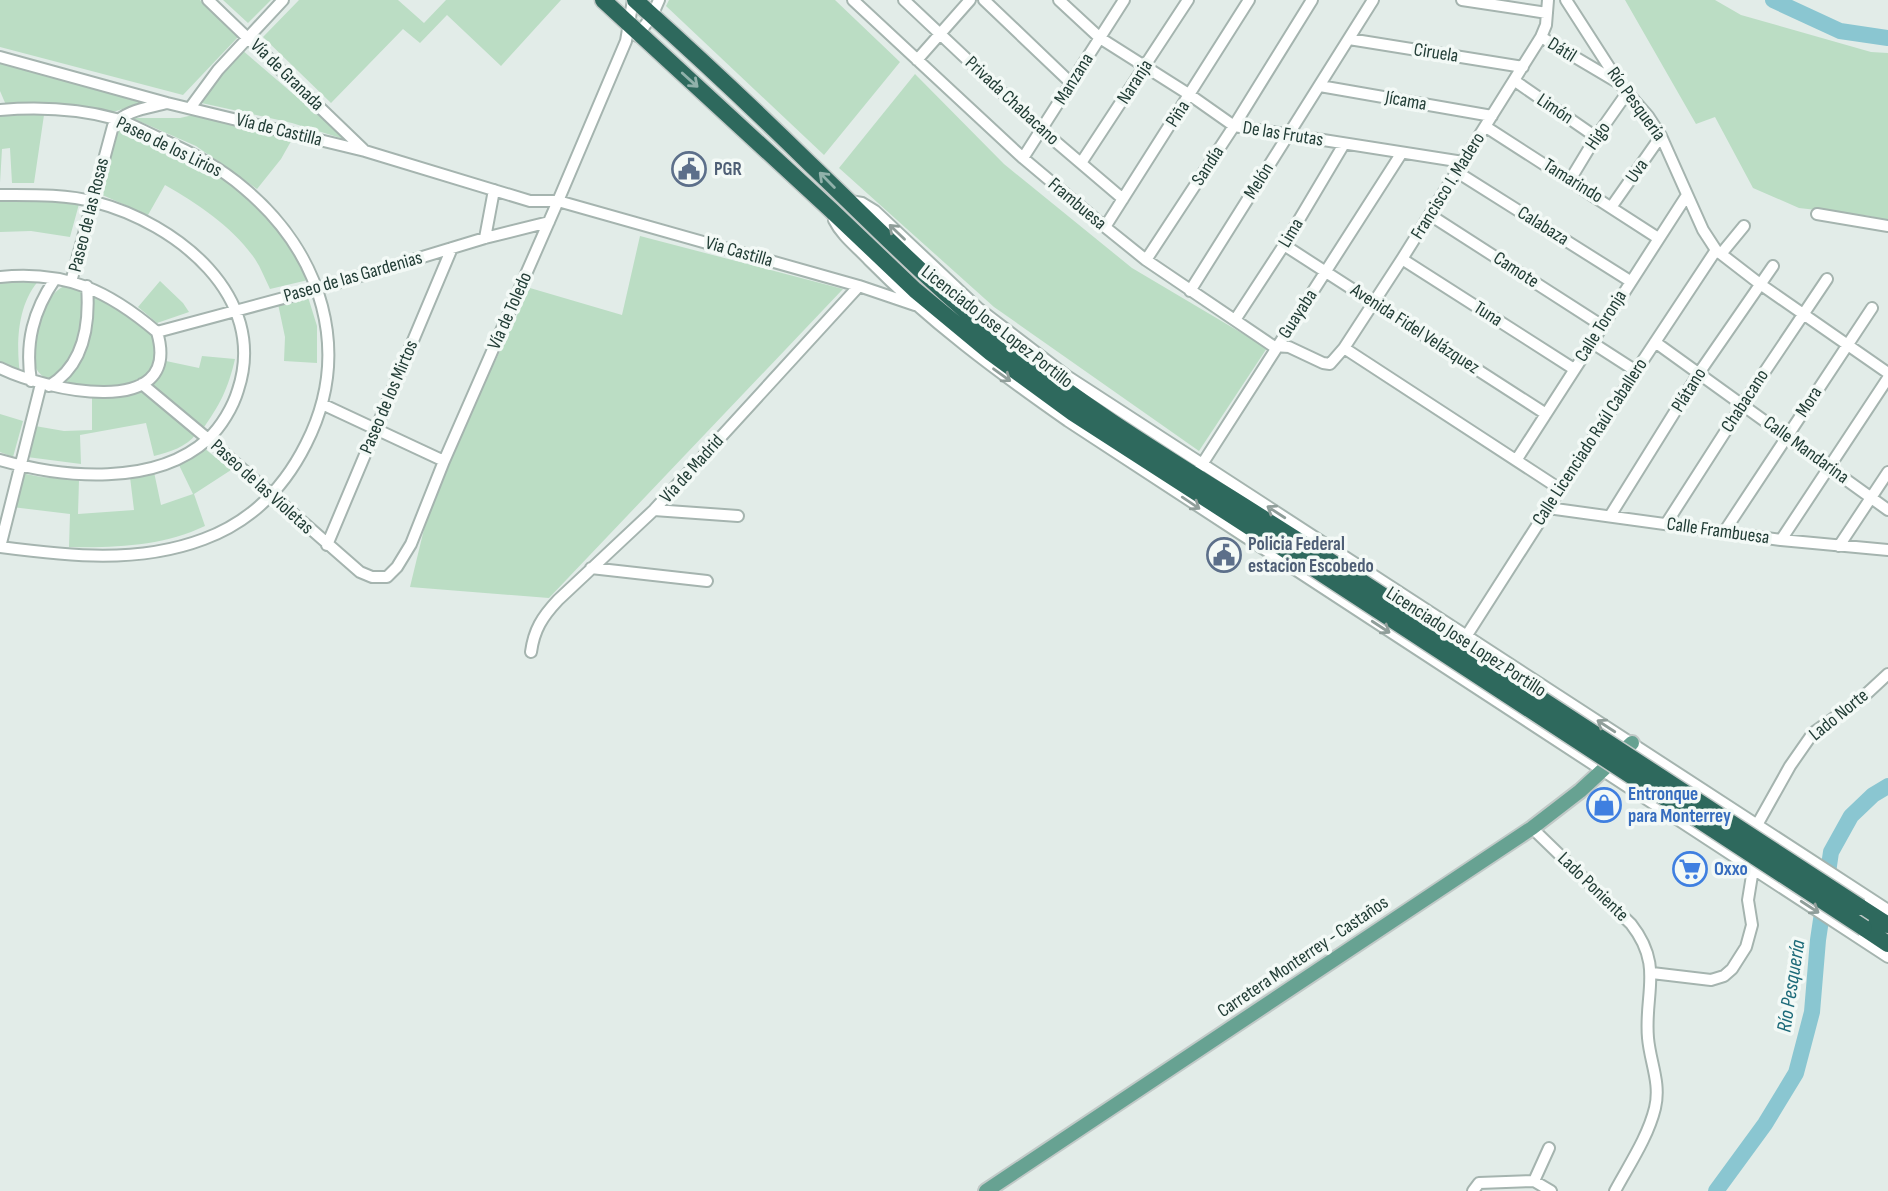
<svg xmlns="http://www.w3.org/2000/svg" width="1888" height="1191" viewBox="0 0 1888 1191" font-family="'Sofia Sans Condensed',sans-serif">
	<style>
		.green { fill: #bbddc4 }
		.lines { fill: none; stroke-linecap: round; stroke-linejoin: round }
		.river { stroke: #8ac6d1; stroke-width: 16 }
		.minor-casing { stroke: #a5b4af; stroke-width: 14 }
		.major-casing { stroke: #c1c9c7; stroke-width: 18 }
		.highway-casing { stroke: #c1c9c7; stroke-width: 19 }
		.minor { stroke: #fff; stroke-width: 10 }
		.major { stroke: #67a292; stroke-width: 14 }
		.highway { stroke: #2e695d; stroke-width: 16 }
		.highway-bridge-casing { stroke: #c1c9c7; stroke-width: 19; stroke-linecap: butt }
		.highway-bridge { stroke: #2e695d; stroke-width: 16 }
		.oneway { stroke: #90b1aa }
		.oneway2 { stroke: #909e9a }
		.labels { text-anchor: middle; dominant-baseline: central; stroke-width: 7; stroke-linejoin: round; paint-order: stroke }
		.street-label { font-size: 19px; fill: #223d36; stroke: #f3f9f6 }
		.service-label { font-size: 19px; font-weight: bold; fill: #4e5e75; stroke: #f3f9f6; text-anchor: start }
		.shop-label { font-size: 19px; font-weight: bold; fill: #366cbe; stroke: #f3f9f6; text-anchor: start }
		.water-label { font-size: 21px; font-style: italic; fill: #1c6a79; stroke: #f3f9f6 }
	</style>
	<rect width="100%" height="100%" fill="#e2ece8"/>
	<path class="green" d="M0,0H200L238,37L183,95L0,47Z
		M223,0H271L248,23Z
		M299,0H398L424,23L446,0H561L501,66L447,15L420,43L403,29L331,103L263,37Z
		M669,0H835L900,62L824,155L666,6Z
		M1625,0H1715L1741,15L1871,52L1888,53V221L1870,216L1799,208L1753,188L1715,117L1696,124Z
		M241,49L347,140L292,123L197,102Z
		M0,63L145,102L113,112L6,105L0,91Z
		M915,74L1004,164L1132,268L1267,348L1199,451L994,307L839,168Z
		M0,115H44L34,183H12L10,148L2,149L0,183Z
		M193,115L294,136L281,159L257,189L196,146L132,118H180Z
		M119,125C176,151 233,175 274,224C287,240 297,262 308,280L270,289C265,279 261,268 255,259C233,227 198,204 165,185L148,215L100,194Z
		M0,198H42L79,204L70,237L31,231L0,232Z
		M640,236L843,289L549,598L410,587L433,492L530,288L622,315Z
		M41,278C17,303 16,343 20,375L0,365V280Z
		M160,281L183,303L189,312L157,323L138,307Z
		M67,285L75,287L82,292C85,322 77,362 49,379C15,369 39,293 67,285Z
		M89,291C103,298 148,325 154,338C158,346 155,358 152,365C137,396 87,388 58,384L80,359Z
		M308,297L317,326V363L284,361L285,337L278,304Z
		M202,356L235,359C228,389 220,405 202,430L148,387L157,379L166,361L199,368Z
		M141,390L196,434C187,447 169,452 154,456L146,423L80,435L81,464L27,457L35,426L64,431L92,430V397Z
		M0,414L23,421L13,457L0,452Z
		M204,448L231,470L194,494L205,526C163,546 115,548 69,547L70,514L12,507L21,473L41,477L79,480L78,514L134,510L130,477L154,472L161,505L193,494L178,463Z"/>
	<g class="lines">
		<path class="river" d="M1773,0L1840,31L1888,38
			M1716,1191L1765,1124L1796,1073L1812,1012L1818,940L1831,852L1851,816L1873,795L1888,786"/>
		<g class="minor-casing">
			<path id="minor" d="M208,0L363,149
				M853,0L1023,158L1105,227L1146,260L1273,346L1289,347L1323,363L1330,364L1344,348L1402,259L1541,37L1546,25L1548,0
				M904,0L1042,130L1123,199
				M984,0L1071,83
				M1059,0L1100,38L1190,95L1234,126L1463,162
				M1462,0L1547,13
				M1566,0L1620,84L1648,116L1661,136L1703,230L1716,250L1760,284L1888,373
				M637,36L652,16L659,0
				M1541,37L1617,82
				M1349,39L1523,67
				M0,57L167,103L365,151L530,201H558L859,286L915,305
				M917,60L970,0
				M1515,81L1596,137
				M1320,86L1492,116
				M190,108L218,70L283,0
				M0,110C37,107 80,109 116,119C130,123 145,132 159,138C190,152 220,167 245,189C322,254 353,352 306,444C284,488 250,522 204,539C138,564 68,556 0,547L41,384
				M1486,127L1658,238
				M1023,158L1124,0
				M1081,163L1188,0
				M1457,172L1630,281
				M1570,180L1596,137L1627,93
				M0,195C30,195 66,194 95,202C176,223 269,296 238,390C233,407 221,427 208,439C155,487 63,478 0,460
				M850,201L862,203L875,211L978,308L1067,376L1888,910
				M1612,206L1661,136
				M1817,214L1888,226
				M1430,215L1601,325
				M834,220C842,236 857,247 869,260C929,321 998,372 1068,421L1888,957
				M1105,227L1249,0
				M485,238L494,190
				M1284,245L1546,414
				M1721,254L1744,226
				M1402,259L1574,369
				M1146,260L1234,126L1312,0
				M0,277C65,270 109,291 157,332C184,423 42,389 0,368
				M71,282L113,126C124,110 149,108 167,103
				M1190,291L1373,0
				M1235,320L1284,245L1344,144
				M157,332L317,289L485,238L549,222
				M1591,342L1636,371
				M1655,342L1888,510
				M1344,348L1560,489
				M31,381C25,343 33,311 55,279
				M142,384L208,439L360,572L372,577H387L397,567L411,544L444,461L558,201L626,41L633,0
				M49,386C85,365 90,324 87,286
				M322,404L444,461
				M1517,459L1687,195
				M1199,469L1401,154
				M1548,508L1781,540L1888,550
				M654,510L738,516
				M1610,516L1699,373L1773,266
				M1666,524L1743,404L1827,279
				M1724,532L1872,308
				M1781,540L1888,378
				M327,545L452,248
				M1839,546L1888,472
				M591,568L707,581
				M1467,635L1636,371L1716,250
				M531,652C534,630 542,617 558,600L654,510L859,286
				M1757,825L1790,766L1813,733L1862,698L1888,674
				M1532,828L1631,924C1664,966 1644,993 1648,1038C1650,1062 1661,1083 1655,1108C1648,1137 1629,1165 1615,1191
				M1652,973L1711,980L1724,976L1732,969L1746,947L1752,925L1748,900L1753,869
				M1534,1181L1549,1148
				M1473,1191L1479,1183L1534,1181L1551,1191"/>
		</g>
		<g class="major-casing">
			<path id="major" d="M986,1191L1532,828L1580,791L1632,743"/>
		</g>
		<g class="highway-casing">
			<path id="highway" d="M603,0L831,210L915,290L991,353L1073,413L1304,562
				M635,0C694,53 752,107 809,163C872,223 932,285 1000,340C1097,419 1208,482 1313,550
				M1860,907L1888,925
				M1864,928L1888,944"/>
		</g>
		<use href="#minor" class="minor"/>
		<use href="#major" class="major"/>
		<use href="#highway" class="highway"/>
		<g class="highway-bridge-casing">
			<path id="highway-bridge" d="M1313,550L1860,907
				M1304,562L1864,928"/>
		</g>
		<use href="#highway-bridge" class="highway-bridge"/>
	</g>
	<defs><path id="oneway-shaft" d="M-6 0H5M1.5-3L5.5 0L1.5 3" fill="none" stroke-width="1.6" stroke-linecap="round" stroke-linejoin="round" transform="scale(1.75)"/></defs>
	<g class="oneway">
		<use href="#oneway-shaft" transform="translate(690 80) rotate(42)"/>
		<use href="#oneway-shaft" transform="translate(827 180) rotate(-135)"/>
	</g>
	<g class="oneway2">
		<use href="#oneway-shaft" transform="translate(897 232) rotate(-136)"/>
		<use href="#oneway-shaft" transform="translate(1002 375) rotate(36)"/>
		<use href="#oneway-shaft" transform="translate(1191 503) rotate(34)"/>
		<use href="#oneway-shaft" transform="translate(1276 512) rotate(-147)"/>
		<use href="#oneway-shaft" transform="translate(1381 627) rotate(33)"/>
		<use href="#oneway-shaft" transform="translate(1606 726) rotate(-147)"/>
		<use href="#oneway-shaft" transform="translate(1810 907) rotate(33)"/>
	</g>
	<defs>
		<g id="civic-ring" transform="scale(1.75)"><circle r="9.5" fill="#f3f9f6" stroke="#5c6f8a" stroke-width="1.5"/><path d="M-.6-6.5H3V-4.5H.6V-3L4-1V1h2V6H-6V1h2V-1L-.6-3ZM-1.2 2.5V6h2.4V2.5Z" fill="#5c6f8a"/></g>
		<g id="shop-ring" transform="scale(1.75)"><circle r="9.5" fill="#f3f9f6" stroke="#3f7fe0" stroke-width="1.5"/><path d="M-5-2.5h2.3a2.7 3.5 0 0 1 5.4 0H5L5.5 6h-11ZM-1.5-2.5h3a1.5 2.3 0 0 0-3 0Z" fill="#3f7fe0"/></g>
		<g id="supermarket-ring" transform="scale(1.75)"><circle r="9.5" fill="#f3f9f6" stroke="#3f7fe0" stroke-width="1.5"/><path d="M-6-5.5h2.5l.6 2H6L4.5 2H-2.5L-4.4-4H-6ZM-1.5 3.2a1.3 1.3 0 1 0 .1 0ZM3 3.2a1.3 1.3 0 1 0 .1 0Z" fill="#3f7fe0"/></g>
	</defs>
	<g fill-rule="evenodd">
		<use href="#civic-ring" x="689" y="169"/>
		<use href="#civic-ring" x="1224" y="555"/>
		<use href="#shop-ring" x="1604" y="805"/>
		<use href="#supermarket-ring" x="1690" y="869"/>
	</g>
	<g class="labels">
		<g class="street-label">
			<text transform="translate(1562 50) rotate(32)">Dátil</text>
			<text transform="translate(1436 53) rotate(9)">Ciruela</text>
			<text transform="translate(287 75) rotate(44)">Vía de Granada</text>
			<text transform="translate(1074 79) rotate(-58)">Manzana</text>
			<text transform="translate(1135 82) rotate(-57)">Naranja</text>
			<text transform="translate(1012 101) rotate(43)">Privada Chabacano</text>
			<text transform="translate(1406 101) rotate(10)">Jícama</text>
			<text transform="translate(1636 104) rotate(54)">Río Pesquería</text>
			<text transform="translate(1555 109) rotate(34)">Limón</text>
			<text transform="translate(1178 114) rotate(-57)">Piña</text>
			<text transform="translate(279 130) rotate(14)">Vía de Castilla</text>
			<text transform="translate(1283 134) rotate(9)">De las Frutas</text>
			<text transform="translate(1598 136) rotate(-56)">Higo</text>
			<text transform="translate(169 147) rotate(26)">Paseo de los Lirios</text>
			<text transform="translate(1208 166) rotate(-57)">Sandía</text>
			<text transform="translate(1637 171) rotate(-55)">Uva</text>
			<text transform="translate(1259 181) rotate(-58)">Melón</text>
			<text transform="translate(1573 181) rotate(32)">Tamarindo</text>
			<text transform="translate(1448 186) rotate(-58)">Francisco I. Madero</text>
			<text transform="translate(1077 204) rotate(40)">Frambuesa</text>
			<text transform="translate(89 215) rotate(-76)">Paseo de las Rosas</text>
			<text transform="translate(1543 226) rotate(32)">Calabaza</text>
			<text transform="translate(1291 233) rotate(-59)">Lima</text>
			<text transform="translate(739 252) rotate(16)">Via Castilla</text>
			<text transform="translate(1516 270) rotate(33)">Camote</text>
			<text transform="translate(353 277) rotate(-16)">Paseo de las Gardenias</text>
			<text transform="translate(510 311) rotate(-66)">Vía de Toledo</text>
			<text transform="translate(1298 314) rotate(-57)">Guayaba</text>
			<text transform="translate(1488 314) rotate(33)">Tuna</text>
			<text transform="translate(1601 326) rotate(-58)">Calle Toronja</text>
			<text transform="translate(997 327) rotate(38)">Licenciado Jose Lopez Portillo</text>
			<text transform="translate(1415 329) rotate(33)">Avenida Fidel Velázquez</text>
			<text transform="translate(1689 390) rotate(-58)">Plátano</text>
			<text transform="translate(389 397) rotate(-67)">Paseo de los Mirtos</text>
			<text transform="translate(1745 401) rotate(-57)">Chabacano</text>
			<text transform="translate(1809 402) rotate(-57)">Mora</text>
			<text transform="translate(1590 442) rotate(-57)">Calle Licenciado Raúl Caballero</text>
			<text transform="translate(1806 450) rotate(36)">Calle Mandarina</text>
			<text transform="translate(692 469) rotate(-48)">Vía de Madrid</text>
			<text transform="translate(262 487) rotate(42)">Paseo de las Violetas</text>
			<text transform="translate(1718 531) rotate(8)">Calle Frambuesa</text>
			<text transform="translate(1466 642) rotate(33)">Licenciado Jose Lopez Portillo</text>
			<text transform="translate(1839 715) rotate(-39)">Lado Norte</text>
			<text transform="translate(1593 887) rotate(44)">Lado Poniente</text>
			<text transform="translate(1303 957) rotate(-34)">Carretera Monterrey - Castaños</text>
		</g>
		<g class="service-label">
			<text x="714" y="169">PGR</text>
			<text x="1248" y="544">Policia Federal<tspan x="1248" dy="22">estacion Escobedo</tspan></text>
		</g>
		<g class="shop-label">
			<text x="1628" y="794">Entronque<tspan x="1628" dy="22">para Monterrey</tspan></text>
			<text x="1714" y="869">Oxxo</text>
		</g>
		<g class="water-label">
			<text transform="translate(1791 986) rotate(-81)">Río Pesquería</text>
		</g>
	</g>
</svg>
